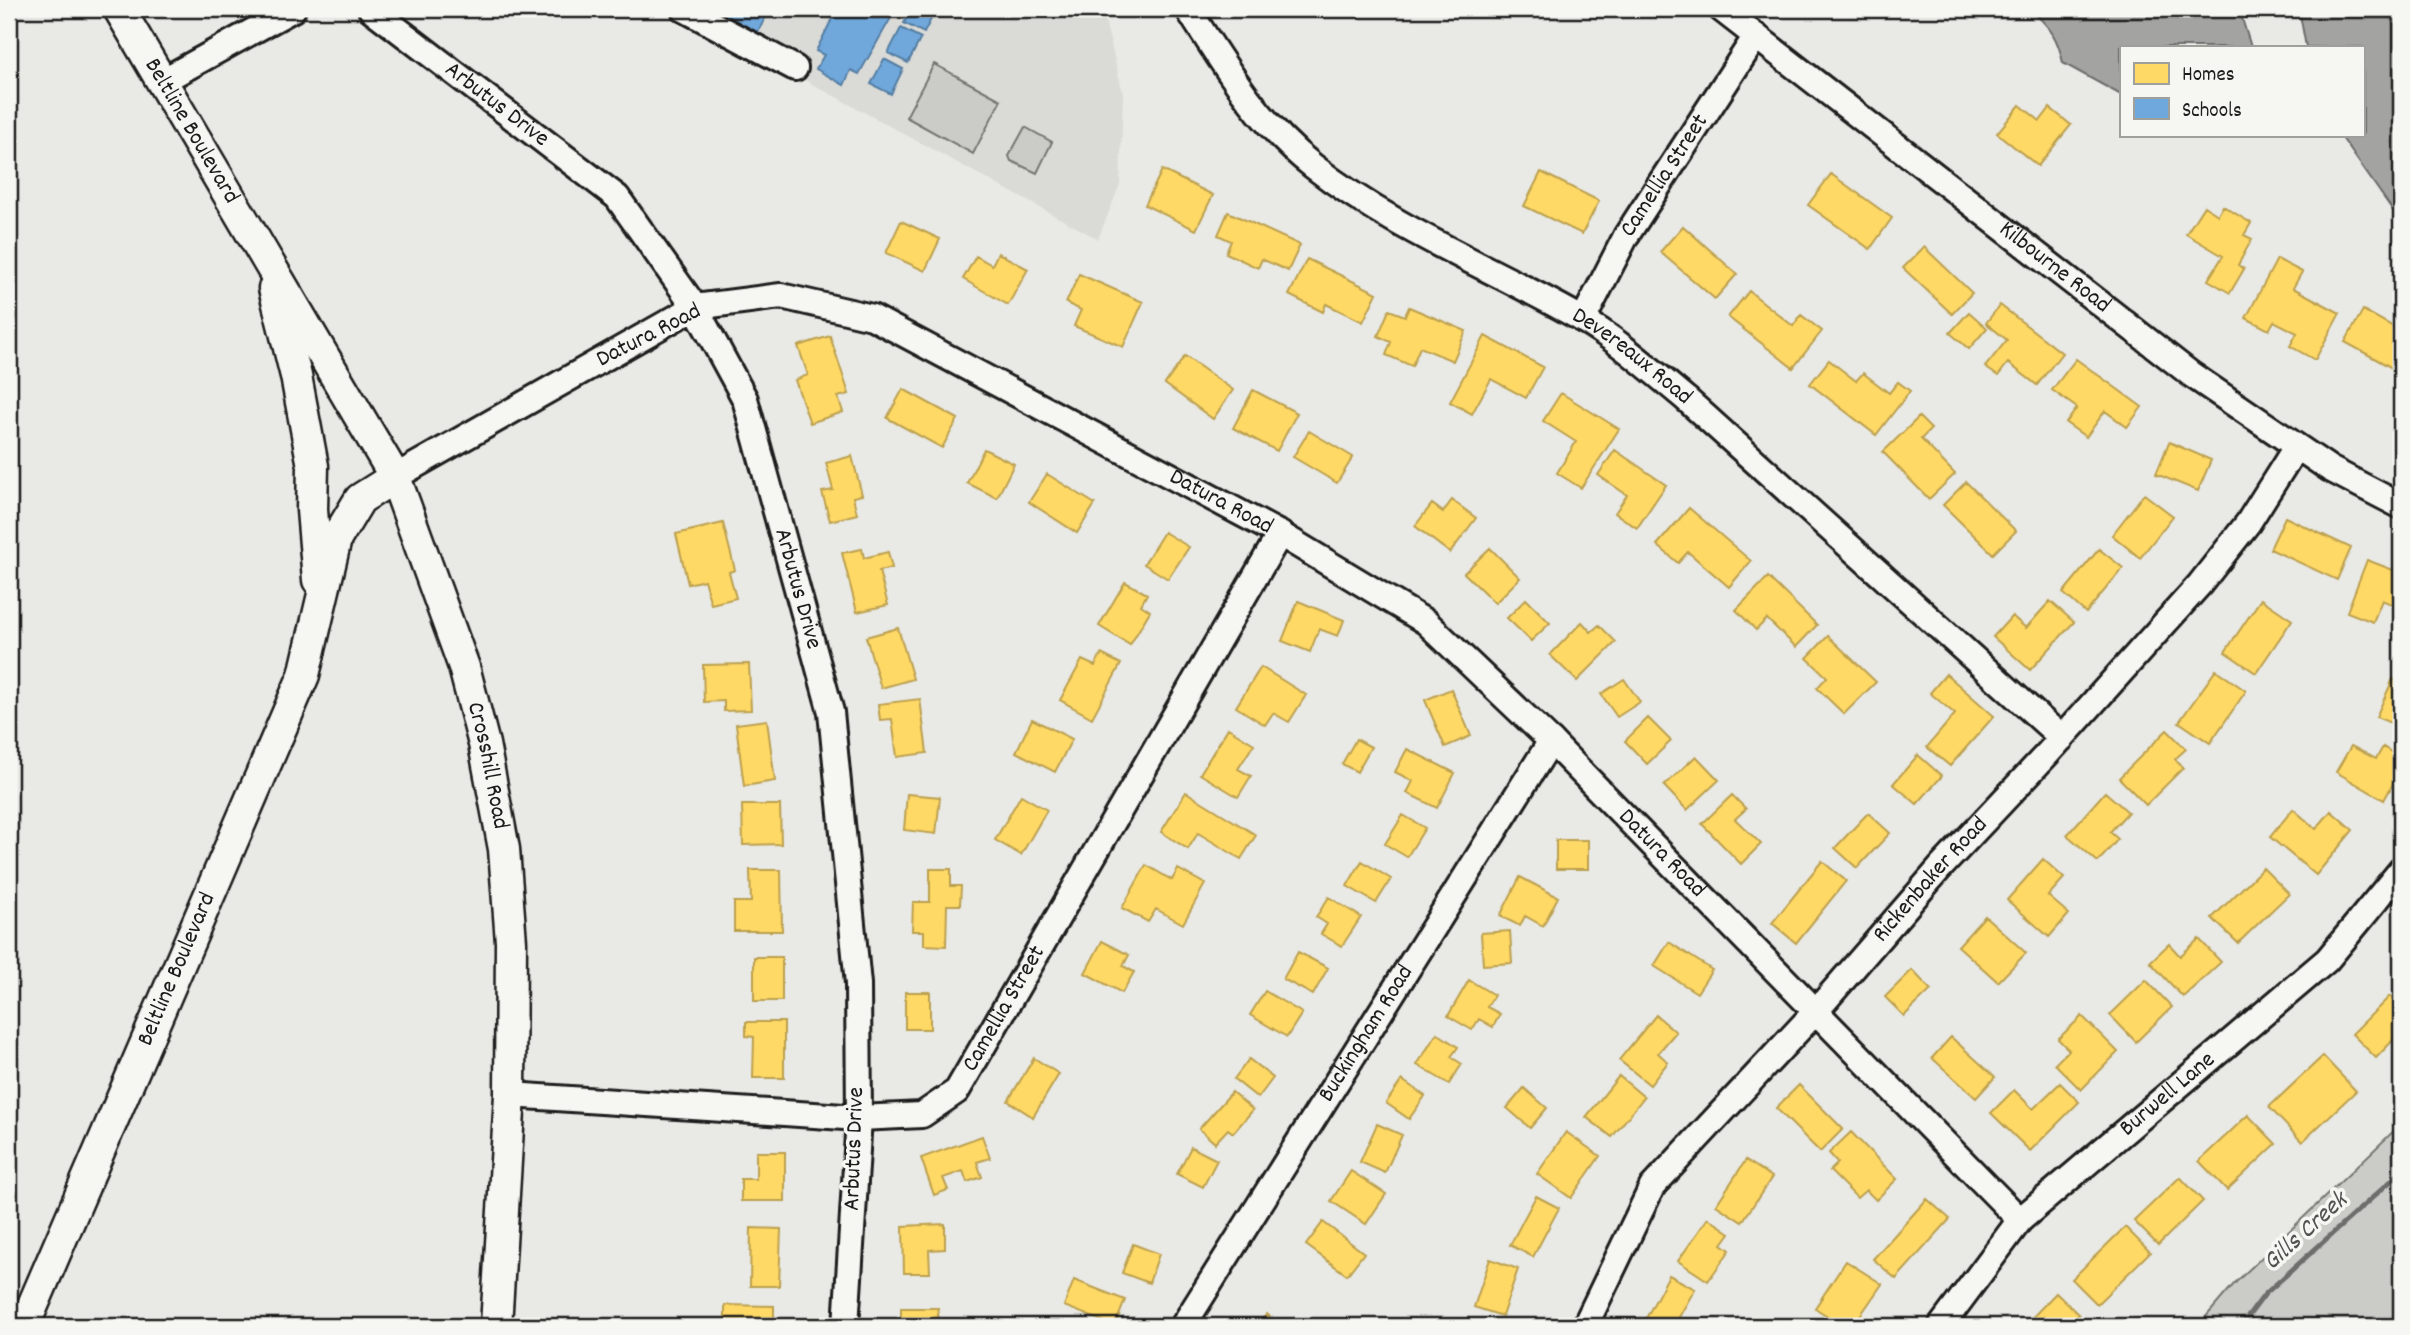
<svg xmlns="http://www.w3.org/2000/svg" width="2410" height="1335" viewBox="0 0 2410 1335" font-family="Dekko,sans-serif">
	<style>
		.built { fill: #dadad6 }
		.green { fill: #cbcbc7; stroke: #747472; stroke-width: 2 }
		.water { fill: #a3a3a1; stroke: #6d6d6c; stroke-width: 2 }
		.homes { fill: #ffd966; stroke: #bba050; stroke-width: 2 }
		.schools { fill: #6fa8dc; stroke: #567ea2; stroke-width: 2 }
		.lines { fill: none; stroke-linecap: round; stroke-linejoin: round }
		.stream { stroke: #6d6d6c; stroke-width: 5 }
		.minor-casing { stroke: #1c1c1c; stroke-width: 30 }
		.major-casing { stroke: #1c1c1c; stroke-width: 35 }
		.minor { stroke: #f6f6f2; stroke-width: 24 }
		.major { stroke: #f6f6f2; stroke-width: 30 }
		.labels { text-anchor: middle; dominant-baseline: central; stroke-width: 7; stroke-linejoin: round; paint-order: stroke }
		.street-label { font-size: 24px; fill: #1c1c1c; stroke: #f6f6f2 }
		.water-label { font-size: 26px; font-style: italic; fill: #525251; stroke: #f6f6f2 }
	</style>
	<rect width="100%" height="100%" fill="#e9e9e5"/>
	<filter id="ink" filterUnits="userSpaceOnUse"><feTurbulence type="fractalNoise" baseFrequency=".0143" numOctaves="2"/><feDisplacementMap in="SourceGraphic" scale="14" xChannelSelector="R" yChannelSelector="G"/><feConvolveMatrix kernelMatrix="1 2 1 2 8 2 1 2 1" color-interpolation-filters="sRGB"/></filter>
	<g filter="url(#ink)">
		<path class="built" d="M674,9H1102L1123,93L1120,184L1098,239Z"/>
		<path class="green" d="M934,64L1001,100L973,154L906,117Z
			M1025,127L1052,142L1037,173L1011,161L1009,156Z
			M2401,1124V1326H2198L2234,1284Z"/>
		<path class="water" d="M2030,9H2239L2251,47H2121V95L2063,63C2058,37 2049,26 2030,9Z
			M2299,9H2401V222L2340,135H2363V47H2306Z"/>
		<path class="homes" d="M2020,105L2040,121L2050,108L2071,125L2038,166L1997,133Z
			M1162,170L1213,195L1196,230L1145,205Z
			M1541,172L1599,201L1582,234L1524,206Z
			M1831,174L1892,218L1870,249L1808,205Z
			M2204,206L2218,215L2223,206L2251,223L2244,235L2252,239L2238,265L2244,269L2230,293L2208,280L2223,256L2186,234Z
			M1228,212L1300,245L1288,271L1262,259L1258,268L1226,253L1231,241L1218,235Z
			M901,221L940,239L925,271L886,253Z
			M1683,226L1737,274L1715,299L1660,252Z
			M1924,247L1972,293L1952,314L1903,268Z
			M998,253L1028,269L1008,305L963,279L976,256L992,265Z
			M1307,259L1377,293L1363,322L1326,304L1323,312L1289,295Z
			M2277,259L2302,272L2293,288L2340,313L2315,360L2290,346L2297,333L2274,321L2269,330L2246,318Z
			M1079,274L1143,302L1123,347L1074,326L1081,310L1066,303Z
			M1749,291L1793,326L1801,315L1822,331L1793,368L1728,317Z
			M2000,305L2062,353L2037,385L2008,363L1998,376L1985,367L2007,340L1986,323Z
			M1409,307L1466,331L1453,361L1420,347L1412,366L1386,355L1391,342L1378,336L1389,310L1405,316Z
			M2363,310L2401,331V355L2394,369L2345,342Z
			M1969,312L1987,328L1969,349L1950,333Z
			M830,336L849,394L838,397L843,412L810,423L795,380L808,375L798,346Z
			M1485,336L1543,367L1526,398L1491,379L1472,414L1450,402Z
			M1185,356L1233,390L1213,419L1165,384Z
			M2076,359L2142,407L2127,427L2105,411L2086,437L2066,423L2077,408L2052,390Z
			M1829,360L1856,381L1863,373L1889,393L1898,382L1910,391L1876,435L1810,384Z
			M903,389L958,419L942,448L887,418Z
			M1253,390L1297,413L1277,451L1233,428Z
			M1561,393L1619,429L1581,488L1557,473L1576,442L1543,421Z
			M1919,417L1931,429L1921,439L1955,474L1929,499L1883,452Z
			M1309,431L1353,457L1337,483L1293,457Z
			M2169,442L2211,460L2198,491L2156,474Z
			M984,449L1014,464L997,498L967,483Z
			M1615,450L1666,485L1637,528L1615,513L1627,495L1598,475Z
			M852,456L862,495L853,497L857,514L830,521L822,492L833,490L826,463Z
			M1047,474L1095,504L1077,533L1029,502Z
			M1966,482L2016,531L1993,554L1943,505Z
			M2144,494L2173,516L2140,558L2112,535Z
			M1452,500L1476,518L1450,553L1415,526L1432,504L1443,512Z
			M1689,508L1751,561L1729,587L1688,552L1678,563L1657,545Z
			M2285,517L2351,548L2337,580L2270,549Z
			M723,523L735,570L729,572L736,598L711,604L704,580L688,584L676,534Z
			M1164,532L1189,547L1168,579L1144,564Z
			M1490,548L1520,578L1495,603L1464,573Z
			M862,549L864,558L888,552L892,568L879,571L888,605L857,612L842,553Z
			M2099,549L2123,568L2086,613L2063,593Z
			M2367,560L2401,573V608L2382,600L2373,622L2347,612Z
			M1768,577L1817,625L1796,647L1767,619L1756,630L1736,610Z
			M1125,582L1147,594L1141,605L1150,611L1130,645L1099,626Z
			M1526,599L1550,623L1531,641L1507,618Z
			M2261,599L2292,620L2256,673L2225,652Z
			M1298,601L1344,620L1338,636L1319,629L1310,652L1282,641Z
			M2050,601L2074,622L2030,670L1993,637L2012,616L2026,628Z
			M1582,622L1591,632L1599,625L1616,642L1577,681L1550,655Z
			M898,628L913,679L881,688L866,637Z
			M1828,636L1876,682L1844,714L1817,688L1827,677L1807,658Z
			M1101,654L1121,664L1092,718L1060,700L1082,660L1095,666Z
			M749,664L751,710L724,711V701L704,702L703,665Z
			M1261,667L1306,695L1289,722L1273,713L1265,725L1236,707Z
			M2216,670L2246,691L2210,743L2179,722Z
			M1946,674L1994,716L1950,766L1927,747L1955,714L1930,693Z
			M1624,679L1640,702L1617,717L1601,694Z
			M2393,679L2401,682V727L2376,717Z
			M1451,689L1471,736L1445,747L1425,700Z
			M920,699L927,753L897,757L892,719L880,720L878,704Z
			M1648,718L1671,741L1647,764L1625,741Z
			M1032,719L1072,739L1055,772L1016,752Z
			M767,720L775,781L744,786L736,724Z
			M1228,728L1254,744L1238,769L1251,776L1238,797L1200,774Z
			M2167,730L2186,749L2175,759L2183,768L2146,805L2119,778Z
			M1356,739L1371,747L1357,772L1342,764Z
			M2351,746L2376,759L2383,747L2401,758V769L2384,800L2336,772Z
			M1407,749L1455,773L1437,808L1407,793L1413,781L1395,772Z
			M1918,755L1942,776L1917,804L1893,784Z
			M1696,756L1719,780L1687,810L1664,786Z
			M1186,792L1256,835L1241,859L1198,833L1188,849L1161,832Z
			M2105,792L2128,812L2110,832L2118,839L2098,862L2067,835Z
			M907,794L940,797L936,834L904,830Z
			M1021,795L1047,810L1021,855L995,840Z
			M1732,795L1746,809L1735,819L1761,844L1741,864L1702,824Z
			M742,805H780L781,844L743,845Z
			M2293,809L2316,829L2331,811L2353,830L2316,875L2270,837Z
			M1868,813L1890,833L1857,868L1835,848Z
			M1403,815L1425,828L1407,857L1385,844Z
			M1556,840H1588V869H1556Z
			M2043,859L2064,878L2048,896L2069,914L2049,937L2007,900Z
			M1362,861L1391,879L1376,903L1347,886Z
			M1822,861L1846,881L1796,943L1772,923Z
			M1146,865L1172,880L1178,869L1205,884L1183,924L1156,909L1148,922L1122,908Z
			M2263,868L2289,894L2238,943L2212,918Z
			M930,869H951V886H961L960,905H947L946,946L924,945V931H912L913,902H930Z
			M750,870H781L782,931H734V902H751Z
			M1520,877L1558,897L1543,926L1525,916L1520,926L1500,916Z
			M1329,897L1361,917L1342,946L1321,934L1327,924L1316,917Z
			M1985,916L2026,953L1998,982L1958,946Z
			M1510,931L1512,963L1483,965L1481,933Z
			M2199,939L2221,962L2183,997L2150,962L2169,944L2180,956Z
			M1102,941L1129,955L1123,966L1134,972L1122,993L1085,973Z
			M1669,942L1712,970L1697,993L1654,966Z
			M1298,952L1328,968L1313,995L1283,979Z
			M754,957H782V1001H754Z
			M1912,970L1931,990L1904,1016L1885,997Z
			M1469,980L1494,995L1487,1007L1500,1014L1493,1027L1479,1019L1472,1030L1448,1016Z
			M2146,980L2172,1007L2136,1042L2110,1015Z
			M1265,991L1302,1013L1287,1037L1250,1015Z
			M905,992H930V1029H905Z
			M2390,996L2401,1007V1022L2398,1026L2401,1032L2376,1058L2352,1034Z
			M1656,1015L1676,1032L1658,1053L1668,1062L1650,1085L1619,1060Z
			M2082,1016L2118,1052L2081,1090L2055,1064L2069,1050L2058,1039Z
			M746,1022H784V1078H753L754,1037L746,1036Z
			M1437,1033L1458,1047L1451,1057L1462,1064L1449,1084L1417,1065Z
			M1951,1037L1995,1077L1976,1098L1932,1058Z
			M2323,1056L2356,1091L2302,1142L2269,1107Z
			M1034,1058L1059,1074L1033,1117L1008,1101Z
			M1249,1059L1273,1078L1258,1098L1234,1079Z
			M1619,1076L1644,1097L1612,1137L1586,1117Z
			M1402,1080L1425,1096L1409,1119L1386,1103Z
			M2060,1083L2079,1102L2030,1151L1991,1113L2014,1090L2033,1109Z
			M1799,1085L1843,1129L1820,1152L1776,1108Z
			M1524,1088L1547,1108L1530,1128L1507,1108Z
			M1232,1092L1253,1110L1233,1133L1228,1129L1215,1143L1199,1129Z
			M2248,1115L2276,1144L2227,1190L2199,1161Z
			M1377,1124L1402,1135L1385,1173L1360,1162Z
			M1566,1132L1600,1156L1571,1198L1537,1174Z
			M1851,1132L1897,1179L1876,1200L1866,1190L1857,1198L1830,1171L1838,1163L1829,1153Z
			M982,1136L990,1158L977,1162L982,1177L967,1182L963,1171L943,1178L948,1190L934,1195L921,1158Z
			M1191,1147L1217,1160L1203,1187L1177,1174Z
			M756,1152H785V1201H741V1179H756Z
			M1746,1160L1772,1177L1742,1222L1716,1205Z
			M1351,1171L1386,1194L1366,1224L1331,1201Z
			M2180,1177L2203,1201L2158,1245L2134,1221Z
			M1536,1196L1559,1208L1533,1257L1510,1245Z
			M1927,1199L1950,1219L1896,1279L1873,1259Z
			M1708,1218L1730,1233L1722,1244L1730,1250L1708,1281L1678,1261Z
			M1323,1222L1364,1253L1347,1275L1306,1245Z
			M945,1224V1249L929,1250L930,1273H904L903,1226Z
			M2125,1227L2150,1252L2097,1304L2072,1279Z
			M751,1228L781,1229L779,1286H750Z
			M1133,1244L1159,1254L1149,1283L1122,1273Z
			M1490,1259L1518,1269L1502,1316L1474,1307Z
			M1846,1261L1882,1284L1853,1326H1843L1815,1308Z
			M1669,1275L1695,1289L1674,1326H1651L1644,1322Z
			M1074,1280L1125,1300L1115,1326L1064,1306Z
			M2056,1293L2079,1315L2068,1326H2024Z
			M725,1305L774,1306V1326H725Z
			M901,1308H938V1326H901Z
			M1267,1314L1280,1326H1256Z"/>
		<path class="schools" d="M699,9H780L776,17L768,13L754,39Z
			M837,9H896L859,74L851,70L844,85L816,69L824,55L816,51Z
			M912,9H936L924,33L904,23Z
			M901,28L921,38L908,63L888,53Z
			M884,59L903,69L891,94L871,84Z"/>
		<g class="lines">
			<path class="stream" d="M2241,1326L2265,1294L2401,1172"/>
			<g class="minor-casing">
				<g id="minor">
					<path id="s1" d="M371,9L617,197L695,307L745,399L831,712L858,984L859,1118L846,1326"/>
					<path d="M684,9L795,68"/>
					<path id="s2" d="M1188,9C1224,65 1259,124 1313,166C1393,229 1492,268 1580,318C1618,340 1652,371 1686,399L2062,738"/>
					<path id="s3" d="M1721,9L2192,375L2330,469L2401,506"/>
					<path d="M164,80L293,9"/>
					<path id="s4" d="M1583,320L1626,236L1756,36"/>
					<path id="s5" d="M395,477L695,307L781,296L872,317L1280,534L1426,622L1551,741L2020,1220"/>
					<path id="s6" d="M510,1095L859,1118L922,1115L957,1091L1280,534"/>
					<path id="s7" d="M1183,1326L1551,741"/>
					<path id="s8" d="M1585,1326L1652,1187L1817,1010L1940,868L2049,752L2200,584L2248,523L2296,447"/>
					<path id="s9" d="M1941,1326L2020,1220L2327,960L2401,870"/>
				</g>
			</g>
			<g class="major-casing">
				<g id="major">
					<path id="s10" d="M119,9L395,477L464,667L484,744L504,849L511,942L510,1095L496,1326"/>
					<path d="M274,288L296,376L313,466L312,510L318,580"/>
					<path id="s11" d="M24,1326L304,675L336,539L360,499L395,477"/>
				</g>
			</g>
			<use href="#minor" class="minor"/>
			<use href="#major" class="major"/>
		</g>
	</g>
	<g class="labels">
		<g class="street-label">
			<text stroke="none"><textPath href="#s1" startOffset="158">Arbutus Drive</textPath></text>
			<text stroke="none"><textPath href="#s10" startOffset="142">Beltline Boulevard</textPath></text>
			<text stroke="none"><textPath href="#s4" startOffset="166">Camellia Street</textPath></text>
			<text stroke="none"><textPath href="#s3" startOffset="422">Kilbourne Road</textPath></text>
			<text transform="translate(649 336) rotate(-27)">Datura Road</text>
			<text stroke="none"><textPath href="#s2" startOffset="574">Devereaux Road</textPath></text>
			<text stroke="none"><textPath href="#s5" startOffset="920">Datura Road</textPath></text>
			<text stroke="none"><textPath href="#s1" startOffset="746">Arbutus Drive</textPath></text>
			<text stroke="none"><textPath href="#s10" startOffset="847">Crosshill Road</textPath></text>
			<text stroke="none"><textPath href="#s5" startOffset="1488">Datura Road</textPath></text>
			<text stroke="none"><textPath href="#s8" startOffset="569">Rickenbaker Road</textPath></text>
			<text stroke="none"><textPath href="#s11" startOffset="388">Beltline Boulevard</textPath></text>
			<text stroke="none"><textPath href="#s6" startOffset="550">Camellia Street</textPath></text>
			<text stroke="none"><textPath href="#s7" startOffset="345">Buckingham Road</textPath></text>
			<text stroke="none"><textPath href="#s9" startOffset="326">Burwell Lane</textPath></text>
			<text transform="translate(855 1149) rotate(-88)">Arbutus Drive</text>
		</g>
		<g class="water-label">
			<text transform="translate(2306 1232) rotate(-42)">Gills Creek</text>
		</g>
	</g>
	<rect width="2410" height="1335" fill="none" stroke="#f6f6f2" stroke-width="35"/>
	<rect x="18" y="18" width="2375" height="1300" fill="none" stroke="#1c1c1c" stroke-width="2.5" filter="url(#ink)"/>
	<rect x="2120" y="46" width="245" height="91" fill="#f6f6f2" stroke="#9f9f9c" stroke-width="2"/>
	<rect x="2134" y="63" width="35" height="21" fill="#ffd966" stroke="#9f9f9c" stroke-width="2"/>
	<text x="2182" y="80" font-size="21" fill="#1c1c1c">Homes</text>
	<rect x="2134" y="98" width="35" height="21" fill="#6fa8dc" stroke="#9f9f9c" stroke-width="2"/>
	<text x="2182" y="116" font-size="21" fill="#1c1c1c">Schools</text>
</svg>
